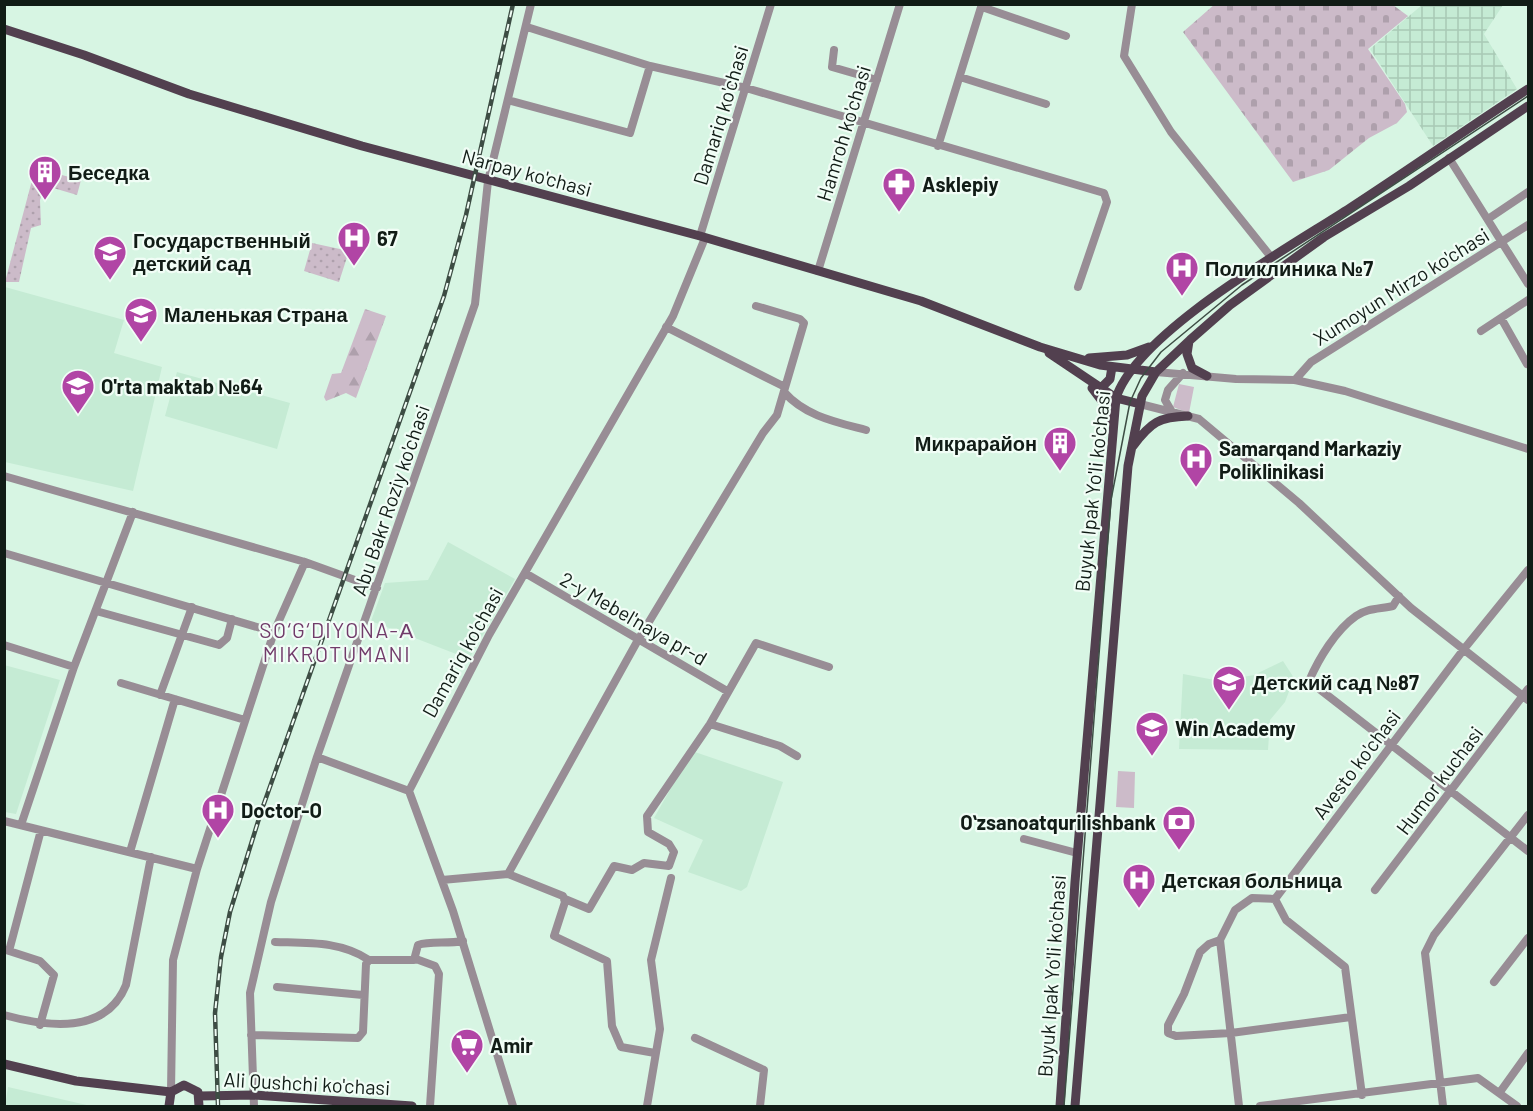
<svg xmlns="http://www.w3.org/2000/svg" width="1533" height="1111" viewBox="0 0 1533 1111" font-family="Barlow,sans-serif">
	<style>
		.built { fill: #c5ebd4 }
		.industrial { fill: url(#industrial-grid) }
		.green { fill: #ccbbc9 }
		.forest { fill: url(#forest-firs) }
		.cemetery { fill: url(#cemetery-stones) }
		.park { fill: url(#park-dots) }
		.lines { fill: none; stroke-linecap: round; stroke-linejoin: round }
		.minor { stroke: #988d95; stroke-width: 8 }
		.major { stroke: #52404f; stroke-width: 9 }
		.tram { stroke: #3d4d44; stroke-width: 1.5 }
		.rail-casing { stroke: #3d4d44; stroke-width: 4.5 }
		.rail { stroke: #f1fdf6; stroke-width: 2; stroke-dasharray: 7; stroke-linecap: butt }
		.labels { text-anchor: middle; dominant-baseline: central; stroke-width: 4.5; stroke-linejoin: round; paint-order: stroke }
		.street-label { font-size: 20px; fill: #111c16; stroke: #f1fdf6 }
		.poi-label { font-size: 20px; font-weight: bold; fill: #111c16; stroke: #f1fdf6; text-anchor: start }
		.neighbourhood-label { font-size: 21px; letter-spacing: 1.5px; fill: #713b6a; stroke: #f1fdf6 }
	</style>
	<defs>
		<pattern id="industrial-grid" width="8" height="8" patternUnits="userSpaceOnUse" patternTransform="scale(1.5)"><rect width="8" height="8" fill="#c5ebd4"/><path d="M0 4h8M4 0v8" fill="none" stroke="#a8c9b5"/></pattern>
		<pattern id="forest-firs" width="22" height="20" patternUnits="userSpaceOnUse" patternTransform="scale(1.5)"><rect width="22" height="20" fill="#ccbbc9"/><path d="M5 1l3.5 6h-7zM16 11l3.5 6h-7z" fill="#aea0ac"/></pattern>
		<pattern id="cemetery-stones" width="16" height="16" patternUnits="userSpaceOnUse" patternTransform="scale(1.5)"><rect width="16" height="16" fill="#ccbbc9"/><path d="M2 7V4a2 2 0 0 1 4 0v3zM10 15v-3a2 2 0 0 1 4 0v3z" fill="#aea0ac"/></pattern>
		<pattern id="park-dots" width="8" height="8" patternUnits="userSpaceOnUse" patternTransform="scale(1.5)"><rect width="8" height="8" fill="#ccbbc9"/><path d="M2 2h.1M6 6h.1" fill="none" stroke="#aea0ac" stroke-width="1.8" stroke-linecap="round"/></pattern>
	</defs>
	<rect width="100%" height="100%" fill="#d7f5e3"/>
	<path class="built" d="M5,287L124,320L114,353L162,367L133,491L5,462Z
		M177,372L290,403L277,449L165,416Z
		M448,542L515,579L469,659L371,621L385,583L428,580Z
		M1283,661L1294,678L1285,702L1270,720L1268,750L1179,749L1183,674L1220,681L1254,675Z
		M4,665L60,680L16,814L5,812Z
		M692,751L783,782L747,887L741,891L688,872L703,840L654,818Z
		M8,1087L91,1106H5Z"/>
	<path class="industrial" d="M1422,5H1503L1484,34L1517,89L1433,146L1370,49Z"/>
	<path class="green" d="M1179,384L1194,387L1189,413L1173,407Z
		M1118,771L1135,772L1134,808L1116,807Z"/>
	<path class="forest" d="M365,309L386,316L356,398L346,393L326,401L324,397L332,374L341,373Z"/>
	<path class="cemetery" d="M1215,4L1393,5L1408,16L1368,49L1405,104L1407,112L1397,123L1369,138L1329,170L1293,182L1183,32Z"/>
	<path class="park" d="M35,169L49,172L40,200L41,225L31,228L19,282H5Z
		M54,173L81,180L77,195L50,187Z
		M312,243L349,251L339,282L304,271Z"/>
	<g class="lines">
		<path class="minor" d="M1132,4L1124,56L1171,132L1271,257
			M982,7L1066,36
			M527,27L650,66L746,88L1104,193L1107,202L1078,287
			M834,50L832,67L877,80
			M960,77L1046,104
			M508,100L630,133L650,66
			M938,146L982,4
			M1449,158L1528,284
			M1488,219L1528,192
			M700,236L771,4
			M818,271L900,4
			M1501,318L1527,364
			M666,327L785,387
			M1481,331L1528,300
			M1156,372L1236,379L1295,380L1345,391L1528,449
			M1295,380L1311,362L1528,225
			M784,392C805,416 836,422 866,430
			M1140,404L1199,419L1299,503L1411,608L1528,700
			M1172,412L1165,400L1168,390L1183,373
			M4,476L305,562L377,588
			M4,553L274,632
			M525,573L727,691
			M1399,596L1393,606C1380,609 1367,608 1356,616C1336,630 1319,658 1309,681L1528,851
			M96,611L219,645L227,638L232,619
			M4,645L74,667
			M121,683L245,720
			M160,695L192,607
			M710,724L780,746L797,756
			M317,757L409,791
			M4,821L197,869
			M21,825L74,667L133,512
			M1024,839L1077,853
			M130,852L175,699
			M508,874L563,896L565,902L554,936L607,961L612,1026L621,1047L655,1053
			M442,880L508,874L638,640L763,433L777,415L804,323L800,319L756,306
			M1375,890L1528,689
			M565,899L589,909L614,866L632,870L644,863L669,866L674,852L669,844L648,832L647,816L710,724L756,643L829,667
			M1275,899L1464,649L1528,570
			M1275,899L1286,920L1345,967L1362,1095
			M1220,940L1209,944L1200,952L1184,994L1168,1025V1033L1176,1036L1231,1033L1351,1017
			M275,942C308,943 341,941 369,960
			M6,950L40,961L54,975L40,1025
			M9,951L41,830
			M416,959L435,966L439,974L430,1106
			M1494,982L1528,938
			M277,987L363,995
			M4,1015C47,1027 106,1035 126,985L151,857
			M251,1035L358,1038L363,1032L366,964L369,960H414L418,945C430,941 448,944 463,941
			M695,1038L764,1070L760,1106
			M171,1092L173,960L197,869L274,632L305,562
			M1500,1092L1528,1053
			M254,1106L250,993L271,902L317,757L475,304L488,181L531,4
			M513,1106L453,911L409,791L489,635L673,316L705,238
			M647,1106L660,1029L651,960L671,878
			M1239,1106L1220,940L1235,910L1252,898L1275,899
			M1260,1106L1478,1078L1517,1106
			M1443,1106L1425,953L1434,935L1528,815"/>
		<path class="major" d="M4,29L84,55L189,94L362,146L700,236L921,301L1040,347L1100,365L1156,372
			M1189,341L1187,354L1192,368L1207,376
			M1049,353L1116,398L1140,404
			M1089,358L1127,355L1149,347
			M1092,388L1105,405L1112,422
			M1100,389L1110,379L1112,367
			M1133,446C1151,422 1159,417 1188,416
			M4,1064L76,1081L171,1092
			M200,1096L253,1095L412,1106
			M169,1106L171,1092L184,1085L198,1092L199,1106
			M1060,1106L1075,882L1116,398C1137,332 1290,247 1350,208C1410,169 1468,128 1528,89
			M1075,1106L1128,466L1142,396L1156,372L1190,340L1230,305L1324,237L1409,186L1528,106"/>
		<path class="tram" d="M1064,1106L1111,500L1130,402L1141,378L1161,352L1242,285L1528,96"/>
		<g class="rail-casing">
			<path id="rail" d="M218,1106L215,1013L221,957L230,912L261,812L444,296L466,215L513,4"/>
		</g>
		<use href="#rail" class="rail"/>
	</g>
	<defs>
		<g id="building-pin" transform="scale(1.725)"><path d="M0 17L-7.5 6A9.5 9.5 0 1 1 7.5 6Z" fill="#b145a5" stroke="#f1fdf6"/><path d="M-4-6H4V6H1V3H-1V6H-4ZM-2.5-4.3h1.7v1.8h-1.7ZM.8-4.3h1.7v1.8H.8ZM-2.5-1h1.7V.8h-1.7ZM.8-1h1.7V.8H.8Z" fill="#fff"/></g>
		<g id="pharmacy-pin" transform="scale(1.725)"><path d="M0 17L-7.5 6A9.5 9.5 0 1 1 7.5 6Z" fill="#b145a5" stroke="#f1fdf6"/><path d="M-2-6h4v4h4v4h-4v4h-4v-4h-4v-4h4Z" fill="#fff"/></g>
		<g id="hospital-pin" transform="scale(1.725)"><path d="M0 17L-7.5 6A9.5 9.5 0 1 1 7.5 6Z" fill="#b145a5" stroke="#f1fdf6"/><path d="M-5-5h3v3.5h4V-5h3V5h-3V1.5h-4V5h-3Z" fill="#fff"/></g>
		<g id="school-pin" transform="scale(1.725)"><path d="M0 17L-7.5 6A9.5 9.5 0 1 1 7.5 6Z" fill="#b145a5" stroke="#f1fdf6"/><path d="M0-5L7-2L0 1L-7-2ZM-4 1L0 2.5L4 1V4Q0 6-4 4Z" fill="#fff"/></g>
		<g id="bank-pin" transform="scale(1.725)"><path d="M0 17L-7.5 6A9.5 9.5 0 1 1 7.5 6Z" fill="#b145a5" stroke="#f1fdf6"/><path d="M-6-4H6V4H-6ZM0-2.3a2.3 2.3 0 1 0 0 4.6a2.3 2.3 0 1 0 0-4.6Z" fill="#fff"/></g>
		<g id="supermarket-pin" transform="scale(1.725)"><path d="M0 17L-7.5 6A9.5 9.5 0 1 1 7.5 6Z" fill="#b145a5" stroke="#f1fdf6"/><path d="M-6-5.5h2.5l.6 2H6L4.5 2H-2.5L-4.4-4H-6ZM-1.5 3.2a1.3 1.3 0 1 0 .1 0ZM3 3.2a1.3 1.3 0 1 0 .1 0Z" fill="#fff"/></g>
	</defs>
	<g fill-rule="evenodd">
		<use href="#building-pin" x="45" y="172"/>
		<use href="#pharmacy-pin" x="899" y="184"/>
		<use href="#hospital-pin" x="354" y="238"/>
		<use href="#school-pin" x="110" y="252"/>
		<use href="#hospital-pin" x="1182" y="268"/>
		<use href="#school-pin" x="141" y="314"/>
		<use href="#school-pin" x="78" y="386"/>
		<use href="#building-pin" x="1060" y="443"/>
		<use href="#hospital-pin" x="1196" y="459"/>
		<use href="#school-pin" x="1229" y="682"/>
		<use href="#school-pin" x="1152" y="728"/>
		<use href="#hospital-pin" x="218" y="810"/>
		<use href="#bank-pin" x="1179" y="822"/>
		<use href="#hospital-pin" x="1139" y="880"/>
		<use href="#supermarket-pin" x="467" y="1045"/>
	</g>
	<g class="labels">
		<g class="street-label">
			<text transform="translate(720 115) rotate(-73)">Damariq ko'chasi</text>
			<text transform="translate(843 133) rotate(-73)">Hamroh ko'chasi</text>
			<text transform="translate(527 172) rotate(15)">Narpay ko'chasi</text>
			<text transform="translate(1401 286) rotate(-32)">Xumoyun Mirzo ko'chasi</text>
			<text transform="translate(1092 491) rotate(-84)">Buyuk Ipak Yo'li ko'chasi</text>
			<text transform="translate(390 500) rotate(-71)">Abu Bakr Roziy ko'chasi</text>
			<text transform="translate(634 618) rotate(30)">2-y Mebel'naya pr-d</text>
			<text transform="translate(462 652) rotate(-61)">Damariq ko'chasi</text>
			<text transform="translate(1356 764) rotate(-53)">Avesto ko'chasi</text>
			<text transform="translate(1439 780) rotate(-53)">Humor kuchasi</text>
			<text transform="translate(1051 976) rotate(-86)">Buyuk Ipak Yo'li ko'chasi</text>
			<text transform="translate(307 1083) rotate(3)">Ali Qushchi ko'chasi</text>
		</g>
		<g class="poi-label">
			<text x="68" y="172">Беседка</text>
			<text x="922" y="184">Asklepiy</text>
			<text x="377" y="238">67</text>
			<text x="133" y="240">Государственный<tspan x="133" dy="23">детский сад</tspan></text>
			<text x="1205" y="268">Поликлиника №7</text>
			<text x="164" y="314">Маленькая Страна</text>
			<text x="101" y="386">O'rta maktab №64</text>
			<text x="1037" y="443" text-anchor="end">Микрарайон</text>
			<text x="1219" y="448">Samarqand Markaziy<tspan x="1219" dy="23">Poliklinikasi</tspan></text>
			<text x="1252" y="682">Детский сад №87</text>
			<text x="1175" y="728">Win Academy</text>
			<text x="241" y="810">Doctor-O</text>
			<text x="1156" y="822" text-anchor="end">Oʻzsanoatqurilishbank</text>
			<text x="1162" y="880">Детская больница</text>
			<text x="490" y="1045">Amir</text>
		</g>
		<g class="neighbourhood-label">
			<text x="337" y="629">SO‘G‘DIYONA-А<tspan x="337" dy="24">MIKROTUMANI</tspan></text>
		</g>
	</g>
	<rect width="1533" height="1111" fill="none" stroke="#111c16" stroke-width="12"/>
</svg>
